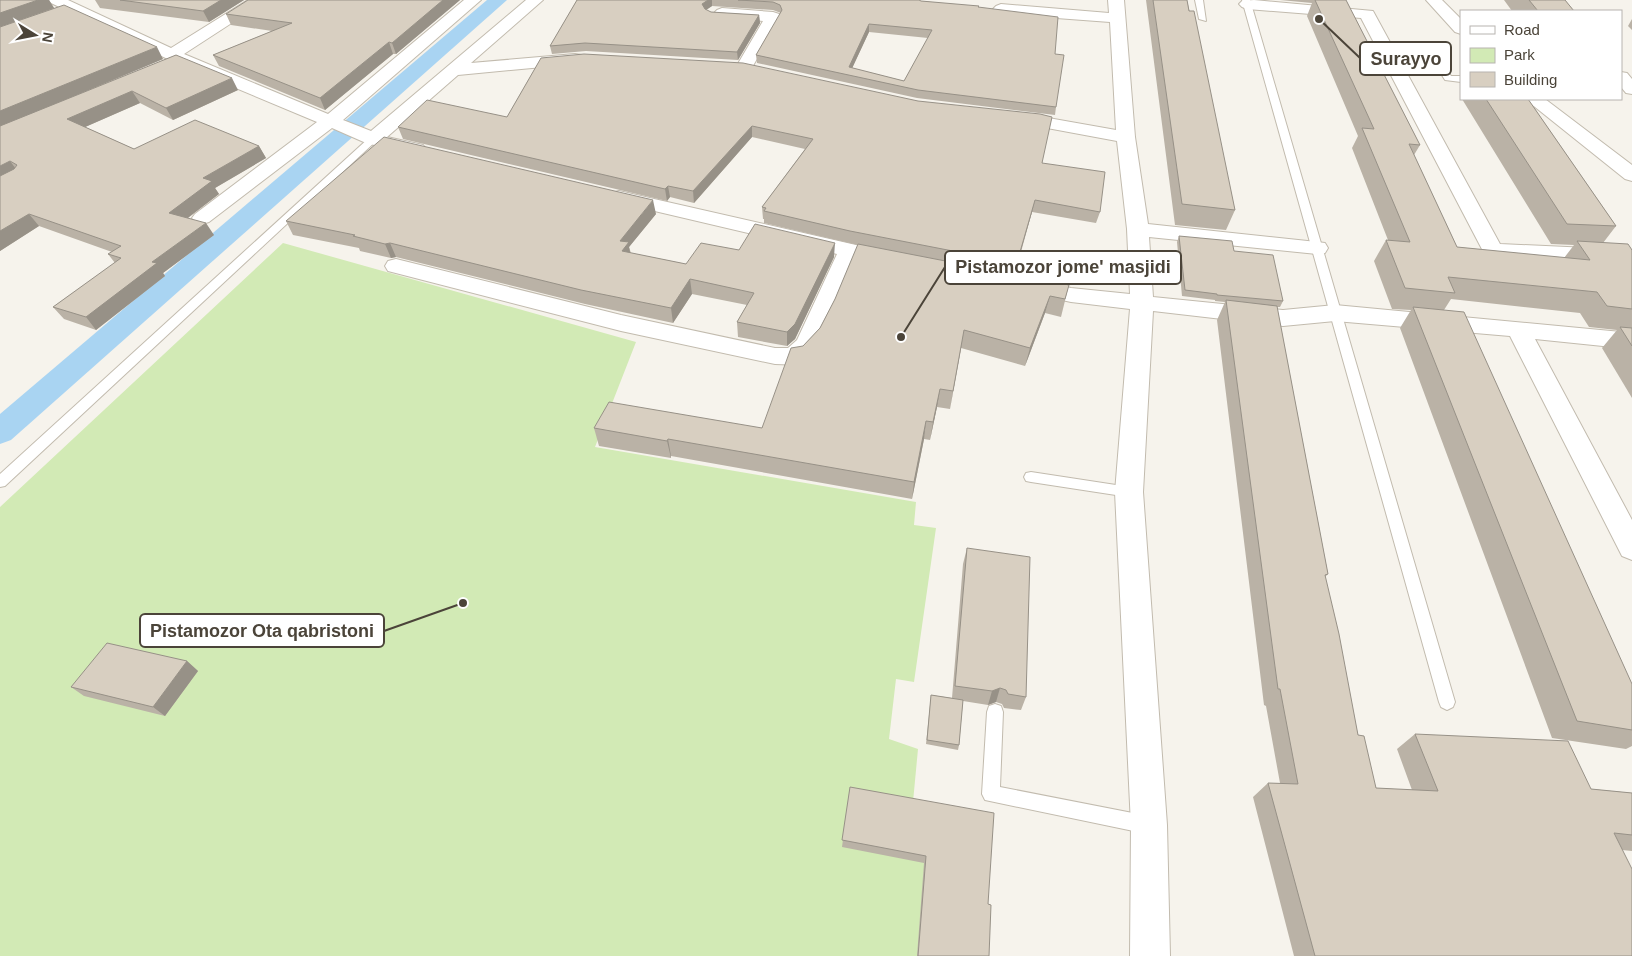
<svg xmlns="http://www.w3.org/2000/svg" width="1632" height="956" viewBox="0 0 1632 956" font-family="Arial,sans-serif">
	<style>
		.green { fill: #d2eab5 }
		.lines { fill: none; stroke-linecap: round; stroke-linejoin: round }
		.canal { fill: #a9d4f2; fill-rule: evenodd }
		.service-casing { stroke: #c2bbae; stroke-width: 2 }
		.minor-casing { stroke: #c2bbae; stroke-width: 2 }
		.service { fill: #fff; fill-rule: evenodd }
		.minor { fill: #fff; fill-rule: evenodd }
		.wall { fill: #bab2a6; fill-rule: evenodd }
		.shaded-wall { fill: #979187 }
		.building { fill: #d8cfc1; stroke: #979187; fill-rule: evenodd }
		.leader { fill: none; stroke: #4b4439; stroke-width: 2 }
		.callout-dot { fill: #4b4439; stroke: #fff; stroke-width: 2 }
		.callout { fill: #fff; stroke: #4b4439; stroke-width: 2 }
		.callout-label { font-size: 18px; text-anchor: middle; font-weight: bold; fill: #4b4439 }
	</style>
	<rect width="100%" height="100%" fill="#f6f3ec"/>
	<path class="green" d="M283,243L636,342L595,447L916,502L914,525L936,528L914,682L896,679L889,739L918,749L913,802L955,956H0V507Z"/>
	<g class="lines">
		<path class="canal" d="M487,0H507L11,440L0,444V414Z"/>
		<g class="service-casing">
			<path id="service" d="M1195,0H1203L1206,21L1199,19Z
				M1242,0H1250L1455,702L1453,707L1447,710L1441,707L1439,702Z
				M1427,48H1433L1451,76H1461V82L1445,80L1426,50Z
				M373,136L378,139L376,141L5,486L0,487V474L370,137Z
				M1031,472L1129,487L1134,488L1136,492L1134,496L1129,497L1031,482L1026,481L1024,477L1026,473Z
				M995,704L1001,706L1003,712L1000,787L1148,816L1154,819L1157,825L1154,831L1148,834L985,800L982,794L987,712L989,706Z"/>
		</g>
		<g class="minor-casing">
			<path id="minor" d="M48,0H68L171,48L248,0H267L184,54L328,114L464,0H481L343,120L371,131L526,0H543L471,63L575,54L581,55L583,59L581,63L575,64L458,75L387,137L423,145L426,149L423,153L416,155L366,143L332,128L209,222L202,224L195,222L192,218L195,214L317,122L176,63L51,3Z
				M1108,0H1124L1135,137L1148,224L1317,242L1325,243L1328,248L1325,253L1317,254L1149,237L1153,297L1283,310L1335,305L1632,333V349L1535,339L1632,520V560L1622,556L1510,336L1335,321L1283,326L1153,311L1143,492L1167,825L1170,956H1130L1131,825L1115,492L1130,309L1071,302L1021,291L1018,286L1021,281L1029,279L1071,288L1130,294L1127,229L1117,141L1015,122L1009,121L1006,117L1009,113L1015,112L1116,130L1110,22L1001,14L996,12L993,9L996,6L1001,4L1109,13Z
				M1254,0L1373,11L1500,244L1632,250V264L1485,255L1361,18L1247,9L1242,7L1239,4L1242,1Z
				M1426,0H1442L1461,19V34L1455,32Z
				M722,8L773,12L779,14L781,17L750,71H738L736,67L763,21L717,16L714,13L717,10Z
				M1621,72L1627,73L1632,79V94L1626,93L1621,87Z
				M1525,99H1545L1632,165V181L1625,179Z
				M619,191L891,253L899,255L902,260L899,265L891,267L857,259C847,282 823,351 802,362C794,366 784,364 775,364L621,331L388,271L385,266L388,261L396,259L621,315L775,348H788L797,340L837,254L612,201L609,197L612,193Z"/>
		</g>
		<use href="#service" class="service"/>
		<use href="#minor" class="minor"/>
	</g>
	<path class="wall" d="M0,0H49L54,8L163,59L49,107L176,55L238,90L173,120L140,103L85,127L134,149L259,146L266,158L215,188L219,194L188,218L214,235L163,273L165,276L96,330L64,319L53,307L115,263L108,254L112,252L39,226L0,251Z
		M95,0H244L209,22L100,8Z
		M460,0L396,54H393L325,110L219,66L213,55L272,31L231,25L226,14Z
		M577,0H919L921,1L978,7L1055,54L1056,107L1055,115L917,98L757,63L756,55L781,13L773,10L712,6L706,10L711,12L759,15L760,23L738,60L586,51L552,54L550,46ZM869,32L928,38L904,81L852,68Z
		M1146,0H1187L1235,210L1226,230L1175,225Z
		M1280,0H1346L1420,145L1414,155L1457,247L1564,258L1574,245L1551,244L1462,99H1528L1616,226L1603,243L1632,250V398L1602,348L1617,330L1589,327L1580,313L1451,299L1444,310L1632,730V746L1626,749L1552,738L1400,328L1411,310L1392,309L1374,261L1386,240H1388L1352,148L1358,136L1307,16L1312,3Z
		M1504,0H1565L1574,11H1512Z
		M1632,19V30L1628,26Z
		M541,58L1042,163L1100,212L1096,223L1032,212L1021,252L1075,260L1061,317L1045,313L1025,366L961,348L950,409L937,407L930,440L924,439L912,499L671,456V458L599,446L594,428H762L803,346L820,328L835,299L858,245L764,223V219H763L762,207L805,149L752,137L694,203L670,197L667,201L403,139L398,127L507,117Z
		M656,214L629,247L631,253L686,264L739,250L834,257L795,339L787,346L738,337L737,322L747,305L692,294L673,323L585,304L396,257L391,258L360,251L359,248L293,235L286,221Z
		M1179,236L1234,251L1283,301L1280,307H1277L1328,574L1325,577L1358,735L1376,788L1412,790L1397,749L1415,734L1591,789L1632,793V851L1622,850L1632,956H1294L1253,797L1268,783H1280L1266,706L1264,705L1217,320L1225,302L1215,301V300L1182,296L1177,242Z
		M967,548L1026,697L1021,710L1004,708L1002,704L996,702L988,705L963,701L959,745L958,750L926,744L931,695L952,698L963,564Z
		M187,661L198,671L165,716L84,696L71,687Z
		M850,787L988,904L989,956H917L924,863L842,847Z"/>
	<path class="shaded-wall" d="M38,0H49L54,8L0,27V13Z
		M221,0H244L209,22L203,11Z
		M443,0H460L396,54L392,43Z
		M708,0H712V6L703,12L702,4Z
		M759,15L760,23L738,60L737,52Z
		M869,24V32L849,75V67Z
		M389,42L393,54L325,110L320,98Z
		M157,47L163,59L0,127V111Z
		M232,78L238,90L173,120L166,108Z
		M132,91L140,103L76,131L67,119Z
		M752,126V137L694,203L693,191Z
		M259,146L266,158L215,188L219,194L177,226L169,213L203,178Z
		M10,161L19,173L0,183V166Z
		M668,186L670,197L667,201L665,189Z
		M653,200L656,214L629,247L631,257L625,265L620,241Z
		M1035,200L1032,212L1017,263L1020,252Z
		M29,214L39,226L0,251V231Z
		M206,223L214,235L163,273L165,276L96,330L86,317L152,262Z
		M390,243L396,257L391,258L385,244Z
		M835,243L834,257L795,339L787,346V332Z
		M690,279L692,294L673,323L671,308Z
		M1050,296L1045,313L1025,366L1030,348Z
		M964,330L961,348L950,409L953,391Z
		M940,389L937,407L930,440L933,422Z
		M926,421L924,439L912,499L914,482Z
		M668,439L671,456V458L667,441Z
		M187,661L198,671L165,716L153,707Z
		M1000,688L996,702L988,705L992,691Z"/>
	<path class="building" d="M0,0H38L0,13Z
		M120,0H221L203,11Z
		M248,0H443L392,43L389,42L320,98L213,55L292,23L226,14Z
		M577,0H708L702,4L705,9L711,12L759,15L737,52L585,43L550,46Z
		M738,0H919L921,1L979,6L978,7L1058,17L1055,54L1064,55L1056,107L918,90L756,55L782,10L780,5L773,2ZM869,24L932,30L904,81L849,67Z
		M1153,0H1187L1189,11H1194L1235,210L1182,204Z
		M1315,0H1346L1420,145L1409,144L1457,247L1590,260L1577,241L1628,244L1632,250V309L1607,306L1597,292L1448,277L1455,293L1405,288L1386,240L1410,242L1362,128L1374,129Z
		M1529,0H1565L1574,11H1538Z
		M64,5L157,47L0,111V27Z
		M584,54L743,63L918,101L1040,114L1052,117L1042,163L1105,172L1100,212L1035,200L1020,252L1075,260L1071,274L850,231L764,211L766,208L762,207L813,139L752,126L693,191L668,186L665,189L398,127L427,100L507,117L541,58Z
		M176,55L232,78L166,108L132,91L67,119L134,149L195,120L259,146L203,178L212,181L169,213L206,223L152,262L157,263L86,317L53,307L121,258L108,254L121,246L29,214L0,231V176L14,169L17,165L10,161L0,166V126Z
		M1486,99H1528L1616,226L1567,224Z
		M384,137L653,200L620,241L629,242L622,251L686,264L701,243L739,250L755,224L835,243L795,324L787,332L737,322L754,293L690,279L671,308L581,290L390,243L385,244L353,236L355,235L286,221Z
		M1179,236L1232,241L1234,251L1273,255L1283,301L1217,295V294L1185,290Z
		M858,244L1069,285L1065,299L1050,296L1030,348L964,330L953,391L940,389L933,422L926,421L914,482L668,439L667,441L594,428L609,402L762,428L791,348L803,346L820,328L835,299Z
		M1226,300L1277,306L1328,574L1325,575L1339,634L1358,735L1364,736L1376,788L1438,791L1415,734L1568,741L1591,789L1632,793V835L1614,833L1632,869V956H1315L1268,783L1298,784L1280,689H1278Z
		M1413,307L1464,312L1632,684V730L1577,721Z
		M1620,327L1632,328V346Z
		M967,548L1030,557L1026,697L1008,694L1006,690L1000,688L992,691L955,686Z
		M107,643L187,661L153,707L71,687Z
		M931,695L963,700L959,745L927,740Z
		M850,787L994,813L988,904L991,905L989,956H918L926,856L842,840Z"/>
	<path class="leader" d="M1319 19L1360 58M901 337L945 267M463 603L384 631"/>
	<g class="callout-dot">
		<circle cx="1319" cy="19" r="5"/>
		<circle cx="901" cy="337" r="5"/>
		<circle cx="463" cy="603" r="5"/>
	</g>
	<g class="callout">
		<rect x="1360" y="42" width="91" height="33" rx="5"/>
		<rect x="945" y="251" width="236" height="33" rx="5"/>
		<rect x="140" y="614" width="244" height="33" rx="5"/>
	</g>
	<g class="callout-label">
		<text x="1406" y="65">Surayyo</text>
		<text x="1063" y="273">Pistamozor jome' masjidi</text>
		<text x="262" y="637">Pistamozor Ota qabristoni</text>
	</g>
	<rect x="1460" y="10" width="162" height="90" fill="#ffffff" stroke="#b7b4b0"/>
	<rect x="1470" y="26" width="25" height="8" fill="#ffffff" stroke="#b7b4b0"/>
	<text x="1504" y="35" font-size="15" fill="#4b4439">Road</text>
	<rect x="1470" y="48" width="25" height="15" fill="#d2eab5" stroke="#b7b4b0"/>
	<text x="1504" y="60" font-size="15" fill="#4b4439">Park</text>
	<rect x="1470" y="72" width="25" height="15" fill="#d8cfc1" stroke="#b7b4b0"/>
	<text x="1504" y="85" font-size="15" fill="#4b4439">Building</text>
	<g transform="translate(35 35) rotate(100)" stroke="#ffffff" stroke-width="4" paint-order="stroke">
	<path d="M0-4L9 19L0 12L-9 19Z" fill="#4b4439"/>
	<text y="-8" font-size="14" font-weight="bold" text-anchor="middle" fill="#4b4439">N</text>
	</g>
</svg>
